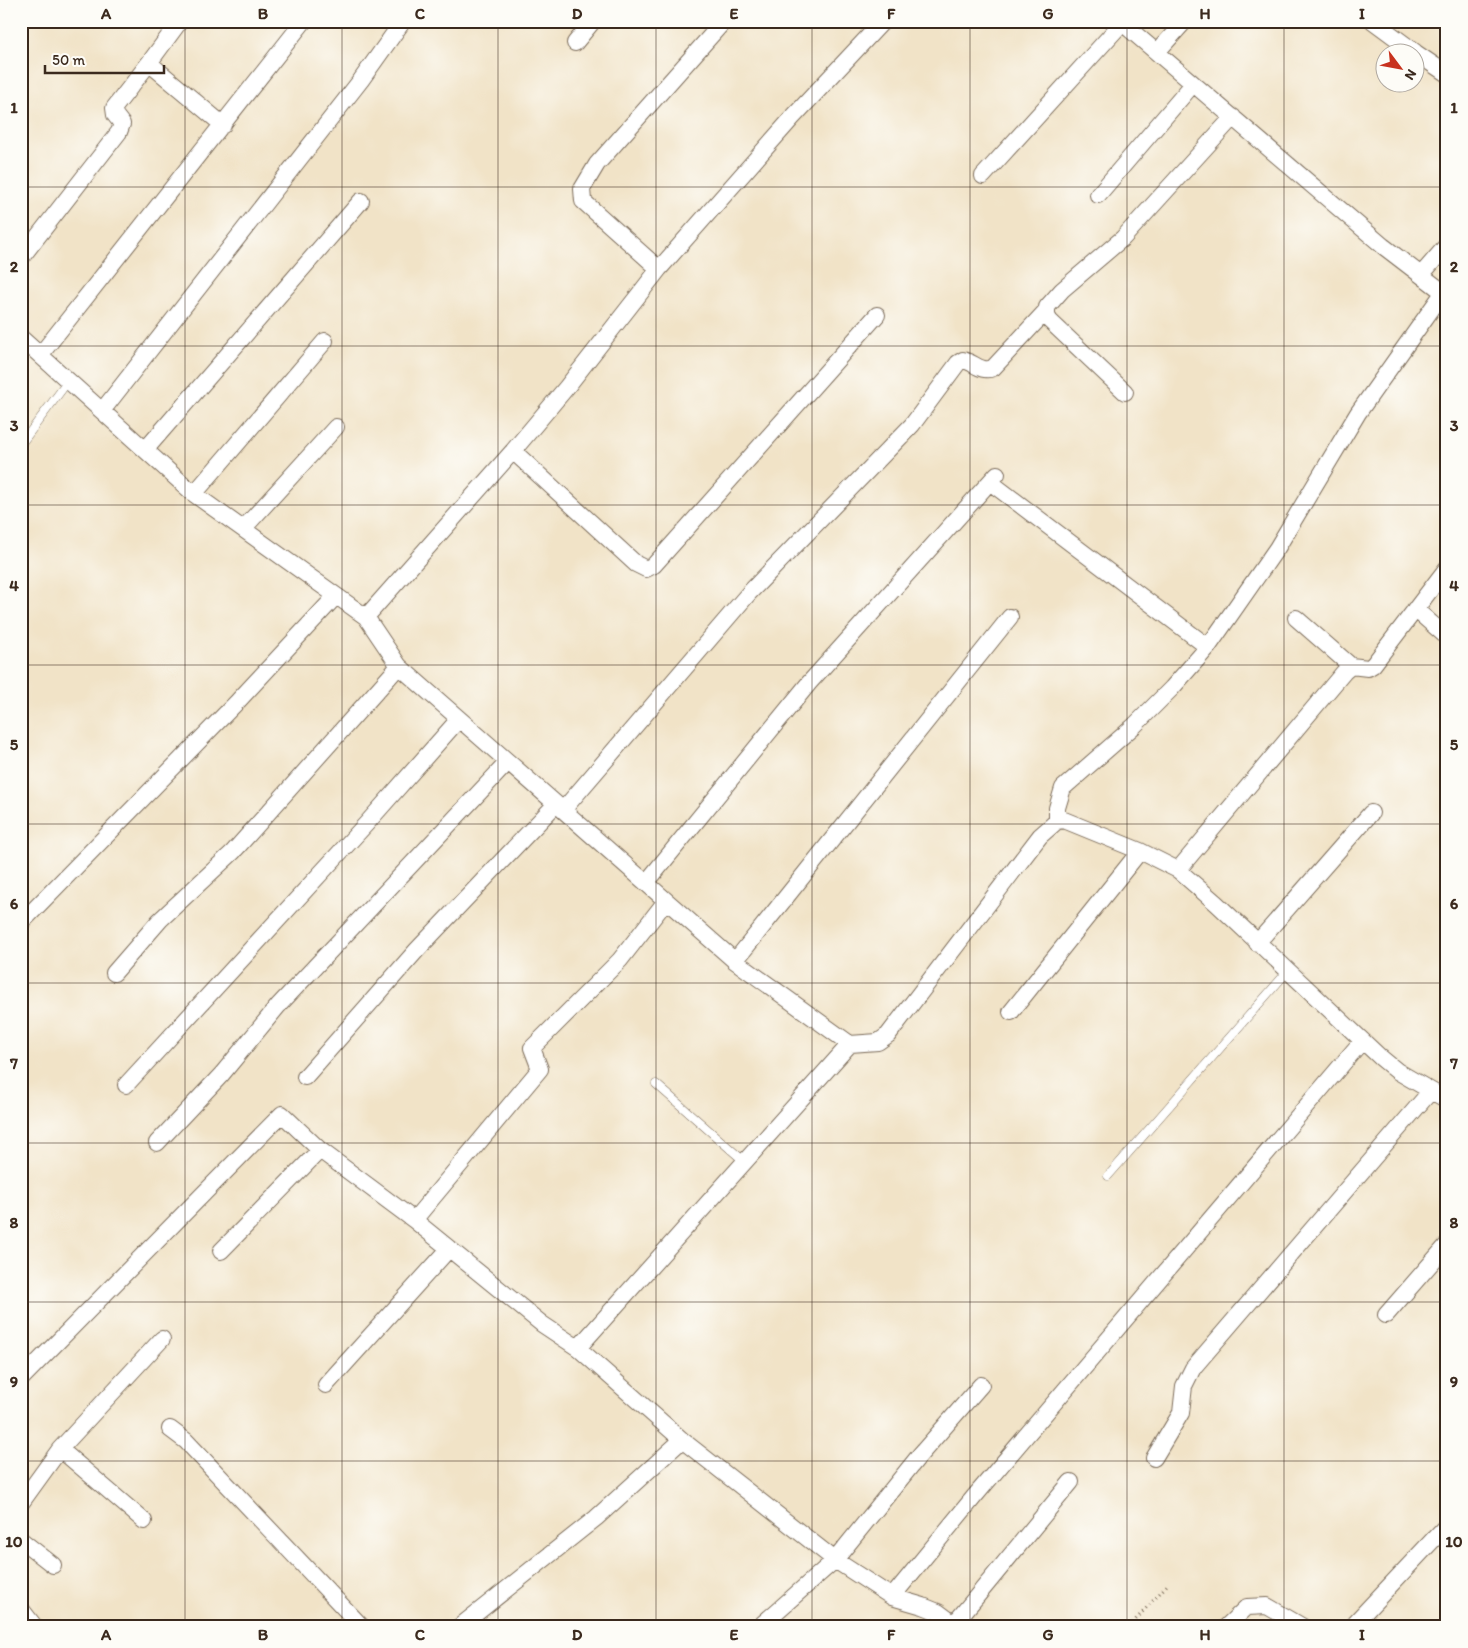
<svg xmlns="http://www.w3.org/2000/svg" width="1468" height="1648" viewBox="0 0 1468 1648" font-family="Itim,sans-serif">
	<style>
		.lines { fill: none; stroke-linecap: round; stroke-linejoin: round }
		.lane-casing { stroke: #7b6b59; stroke-width: 9 }
		.street-casing { stroke: #7b6b59; stroke-width: 18 }
		.path { stroke: #7b6b59; stroke-width: 3; stroke-dasharray: 1 4; stroke-linecap: butt }
		.lane { stroke: #fff; stroke-width: 8 }
		.street { stroke: #fff; stroke-width: 16 }
		.grid { fill: none; stroke: #3b2a1e; stroke-width: 1; stroke-opacity: 0.55 }
		.neatline { fill: none; stroke: #3b2a1e; stroke-width: 2 }
		.grid-label { font-size: 16px; text-anchor: middle; font-weight: bold; fill: #3b2a1e }
	</style>
	<rect width="100%" height="100%" fill="#fdfcf7"/>
	<filter id="ink" filterUnits="userSpaceOnUse"><feTurbulence type="fractalNoise" baseFrequency=".02" numOctaves="2"/><feDisplacementMap in="SourceGraphic" scale="10" xChannelSelector="R" yChannelSelector="G"/><feConvolveMatrix kernelMatrix="1 2 1 2 8 2 1 2 1" color-interpolation-filters="sRGB"/></filter>
	<filter id="wash" filterUnits="userSpaceOnUse"><feTurbulence type="fractalNoise" baseFrequency=".0096" numOctaves="4" result="noise"/><feDisplacementMap in="SourceGraphic" scale="20" xChannelSelector="R" yChannelSelector="G"/><feGaussianBlur stdDeviation="1.12" result="paint"/><feColorMatrix in="noise" values="0 0 0 0 0 0 0 0 0 0 0 0 0 0 0 0 0 1.4 0 .05"/><feComposite in="paint" operator="in"/></filter>
	<g filter="url(#wash)">
		<rect width="100%" height="100%" fill="#f1e3c7"/>
	</g>
	<g filter="url(#ink)">
		<g class="lines">
			<g class="lane-casing">
				<path id="lane" d="M21,444L69,380
					M656,1084L745,1162
					M1108,1176L1287,972"/>
			</g>
			<g class="street-casing">
				<path id="street" d="M180,21L149,63L223,125
					M883,21L793,117L659,269L566,388L513,451L366,617L399,666L735,961L850,1044L878,1042L888,1035L1040,836L1057,821L1064,820L1140,851L1178,870L1216,903L1380,1057L1397,1071L1447,1100
					M1120,21L1383,246L1447,295
					M1373,21L1415,52
					M575,43L593,21
					M1157,52L1185,21
					M1416,53L1447,74
					M983,176L1122,23
					M1098,195L1193,84
					M21,258L119,132L122,124L115,115L114,108L149,63
					M659,269L583,201L582,189L597,164L724,21
					M1421,275L1447,245
					M21,338L194,494L366,617
					M41,354L304,21
					M1125,392L1050,321L1047,316V307L1062,290L1123,238L1233,117
					M102,411L361,80L403,21
					M146,449L361,201
					M513,451L636,564L646,569L654,565L877,315
					M990,482L1208,647
					M194,494L325,341
					M243,529L336,427
					M1415,609L1447,637
					M1296,618L1351,666
					M563,810L749,593L912,425L958,363L963,360C974,362 981,373 993,368L1046,311
					M1057,821V808L1063,788L1134,726L1172,688L1208,647L1277,548L1358,413L1443,293
					M1178,870L1344,672L1351,666L1368,668L1373,665L1447,568
					M646,883L809,683L997,474
					M21,923L238,701L335,597
					M1257,943L1371,813
					M735,961L1010,617
					M114,973L160,920L233,852L399,666
					M1011,1012L1140,851
					M305,1077L416,951L556,804
					M126,1085L367,823L459,719
					M157,1143L222,1074L278,1006L508,762
					M414,1220L542,1324L578,1348L682,1440L835,1560L892,1597L923,1606L938,1612L958,1627
					M221,1251L320,1150
					M1386,1315L1447,1245
					M578,1348L850,1044
					M21,1379L282,1114L320,1150L414,1220L540,1069L532,1048L620,960L666,901
					M326,1385L449,1249
					M170,1429L186,1441L362,1627
					M60,1449L144,1521
					M1154,1458L1181,1413L1184,1386L1193,1368L1430,1092
					M21,1503L60,1449L162,1339
					M21,1540L53,1565
					M892,1597L974,1497L1362,1041
					M21,1609L35,1627
					M954,1624L1071,1482
					M459,1627L596,1518L682,1440
					M759,1627L835,1560L919,1456L981,1385
					M1226,1627L1247,1607L1267,1606L1303,1627
					M1351,1627L1447,1525"/>
			</g>
			<path class="path" d="M1129,1627L1169,1583"/>
			<use href="#lane" class="lane"/>
			<use href="#street" class="street"/>
		</g>
	</g>
	<path class="grid" d="M185,21V1627M342,21V1627M498,21V1627M656,21V1627M812,21V1627M970,21V1627M1127,21V1627M1284,21V1627M21,187H1447M21,346H1447M21,505H1447M21,665H1447M21,824H1447M21,983H1447M21,1143H1447M21,1302H1447M21,1461H1447"/>
	<rect width="1468" height="1648" fill="none" stroke="#fdfcf7" stroke-width="55"/>
	<g transform="translate(1400 68) rotate(122)"><circle r="24" fill="#fdfcf7" stroke="#afa8a0"/>
	<path d="M0-4L9 19L0 12L-9 19Z" fill="#c8321e"/>
	<text y="-8" font-size="14" font-weight="bold" text-anchor="middle" fill="#3b2a1e">N</text>
	</g>
	<path d="M45 65v8h119v-8" fill="none" stroke="#3b2a1e" stroke-width="2.5"/>
	<text x="52" y="65" font-size="15" fill="#3b2a1e" stroke="#fdfcf7" stroke-width="4" paint-order="stroke">50 m</text>
	<rect x="28" y="28" width="1412" height="1592" class="neatline"/>
	<g class="grid-label">
		<text x="106" y="19">A</text>
		<text x="263" y="19">B</text>
		<text x="420" y="19">C</text>
		<text x="577" y="19">D</text>
		<text x="734" y="19">E</text>
		<text x="891" y="19">F</text>
		<text x="1048" y="19">G</text>
		<text x="1205" y="19">H</text>
		<text x="1362" y="19">I</text>
		<text x="14" y="113">1</text>
		<text x="1454" y="113">1</text>
		<text x="14" y="272">2</text>
		<text x="1454" y="272">2</text>
		<text x="14" y="431">3</text>
		<text x="1454" y="431">3</text>
		<text x="14" y="591">4</text>
		<text x="1454" y="591">4</text>
		<text x="14" y="750">5</text>
		<text x="1454" y="750">5</text>
		<text x="14" y="909">6</text>
		<text x="1454" y="909">6</text>
		<text x="14" y="1069">7</text>
		<text x="1454" y="1069">7</text>
		<text x="14" y="1228">8</text>
		<text x="1454" y="1228">8</text>
		<text x="14" y="1387">9</text>
		<text x="1454" y="1387">9</text>
		<text x="14" y="1547">10</text>
		<text x="1454" y="1547">10</text>
		<text x="106" y="1640">A</text>
		<text x="263" y="1640">B</text>
		<text x="420" y="1640">C</text>
		<text x="577" y="1640">D</text>
		<text x="734" y="1640">E</text>
		<text x="891" y="1640">F</text>
		<text x="1048" y="1640">G</text>
		<text x="1205" y="1640">H</text>
		<text x="1362" y="1640">I</text>
	</g>
</svg>
